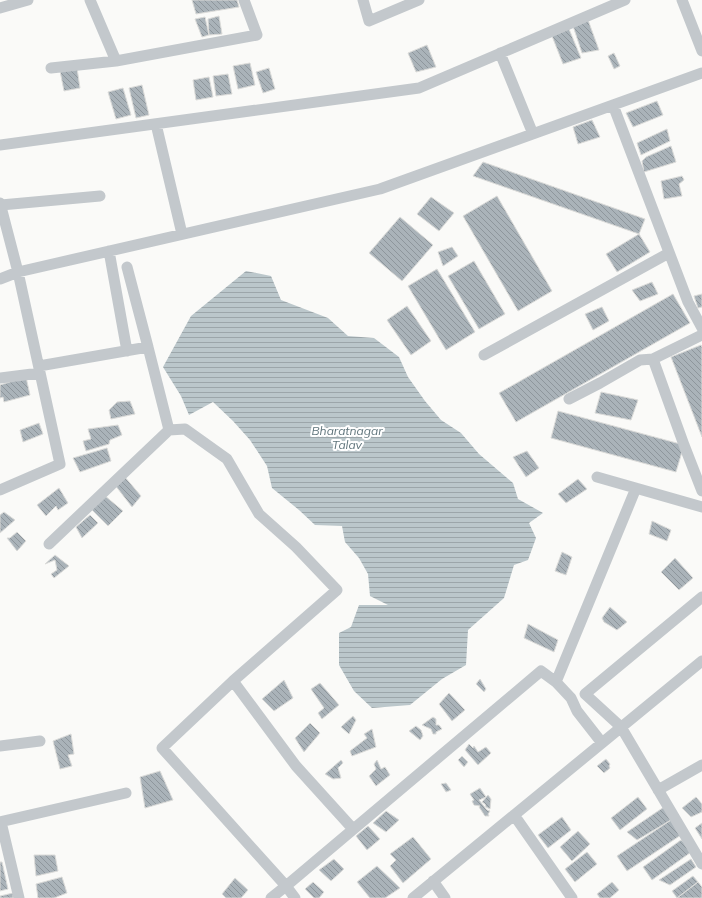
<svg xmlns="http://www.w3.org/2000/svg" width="702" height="898" viewBox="0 0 702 898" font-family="Mulish,sans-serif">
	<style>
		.water { fill: url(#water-rules) }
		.building { fill: url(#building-back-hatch); stroke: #dcdcda }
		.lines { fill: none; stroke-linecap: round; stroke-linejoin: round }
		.minor { stroke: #c3c8cc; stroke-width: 11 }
		.labels { text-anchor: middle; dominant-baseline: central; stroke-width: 4; stroke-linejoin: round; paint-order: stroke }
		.water-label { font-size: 12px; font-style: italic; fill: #60757c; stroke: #fff }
	</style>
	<defs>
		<pattern id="water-rules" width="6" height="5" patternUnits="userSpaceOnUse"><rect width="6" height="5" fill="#bbc7cb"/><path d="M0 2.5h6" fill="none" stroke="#9ca6aa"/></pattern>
		<pattern id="building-back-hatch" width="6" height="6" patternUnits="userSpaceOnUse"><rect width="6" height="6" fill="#aab3b9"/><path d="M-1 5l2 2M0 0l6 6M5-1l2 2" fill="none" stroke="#8e969c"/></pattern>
	</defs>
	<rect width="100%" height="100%" fill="#fafaf8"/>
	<path class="water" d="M246,271L271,276L281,300L328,318L348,336L374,338L399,357L408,377L425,401L441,420L461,433L479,454L513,483L518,499L543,513L529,523L536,538L528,560L514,565L504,598L468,630L466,665L442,679L410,705L372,708L354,691L339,665V633L351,627L359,605H388L370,596L368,574L359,558L345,542L342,526L315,525L299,510L272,488L267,466L250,440L233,421L213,402L189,415L181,396L163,367L191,316Z"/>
	<path class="building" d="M192,0H237L239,7L196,14Z
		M219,16L222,34L209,35L208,19Z
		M205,17L209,35L202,37L195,19Z
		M588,20L599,50L582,53L573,26Z
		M569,29L581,58L563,64L552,36Z
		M427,45L436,67L416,72L408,53Z
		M614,53L620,66L614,69L608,56Z
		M250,63L255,85L238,89L233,66Z
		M77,68L80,88L64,91L60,71Z
		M269,68L275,89L263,93L256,72Z
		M228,74L232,94L216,96L213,76Z
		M209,77L213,97L196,100L193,80Z
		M142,85L149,115L136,118L129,88Z
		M123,88L131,115L116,119L108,92Z
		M657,101L663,115L633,127L626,113Z
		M592,120L600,137L578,144L573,127Z
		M667,129L670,141L641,155L637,143Z
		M671,146L676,162L644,172L642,161L646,157Z
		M483,162L645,219L639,234L473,176Z
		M682,176L684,180L679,184L682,196L664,199L661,181Z
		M497,196L552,291L518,311L463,216Z
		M431,197L454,213L439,231L417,214Z
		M400,217L433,245L402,281L369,253Z
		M639,234L650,252L617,272L606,254Z
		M452,247L458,256L443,266L438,252Z
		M474,261L505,314L479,329L448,276Z
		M437,269L475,332L446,350L408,286Z
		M652,282L658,294L640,301L632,290Z
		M673,294L690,323L516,422L499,393Z
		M702,294V307L698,308L694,296Z
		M407,306L431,341L411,355L387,320Z
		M602,307L609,321L593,330L585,314Z
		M701,345L702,347V437L671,357Z
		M26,377L30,395L4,402L3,397L0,398V385Z
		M601,392L638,400L631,420L595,413Z
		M130,401L135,414L111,419L109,410L117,402Z
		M558,411L684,445L676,472L551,438Z
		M39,423L43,434L23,442L20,430Z
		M118,425L122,435L110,440L109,444L86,451L83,441L91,439L88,429Z
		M107,448L111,461L80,472L73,458Z
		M527,451L539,468L526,477L513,457Z
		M124,476L141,496L132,507L115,485Z
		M578,479L587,489L566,503L558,494Z
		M59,488L68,503L58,510L56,506L46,516L37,505Z
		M104,495L123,511L108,526L91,509Z
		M4,512L15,520L0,533V515Z
		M90,515L98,523L82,538L76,527Z
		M652,521L671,530L667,541L649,534Z
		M17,532L26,541L17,551L7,538H10Z
		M562,552L572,557L566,575L555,571Z
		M55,555L69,566L54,578L51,574L57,570L55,560L45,564Z
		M675,558L693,578L679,590L661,572Z
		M610,607L627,622L617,630L604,622L602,618Z
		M528,624L558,640L554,652L524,638Z
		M480,679L486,689L484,692L476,684Z
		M284,680L293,698L274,711L262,699Z
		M320,683L339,705L322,719L318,713L324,708L311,689Z
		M449,693L465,710L452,721L439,704Z
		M353,716L356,720L349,734L341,727Z
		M433,717L436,719V725H439L442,729L436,732V734H433L431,729L422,725Z
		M310,723L320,733L304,752L295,738Z
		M416,726L421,730L423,736L420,740L409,731Z
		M372,729L376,747L352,756L350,751L367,738L364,734Z
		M71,734L74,754L68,755L72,766L60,769L53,741Z
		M469,744L473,748L474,746L478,752L486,747L491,753L478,765L465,750Z
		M462,756L468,762L464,767L458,760Z
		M606,759L610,764L609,766L610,768L604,773L597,766Z
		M341,760L343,763L338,768L341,778L333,779L325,774Z
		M377,760L381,769L385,767L390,775L376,786L369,776L376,769L374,764Z
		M160,771L173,800L145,808L140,777Z
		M446,783L451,790L446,792L441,784Z
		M480,788L486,797L479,800L487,810L490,811L488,814L489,816H485L479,807L480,806L474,805L472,801L474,800L470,794Z
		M488,795L491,799L490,809L486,807L485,804L482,802Z
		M638,797L647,809L620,830L611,818Z
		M696,797L702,804V812L691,817L682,808Z
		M664,807L671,820L637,840L627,832Z
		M386,811L399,820L386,832L373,823Z
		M562,817L571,830L548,848L538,835Z
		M671,820L681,835L627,871L617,856Z
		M702,823V839L695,828Z
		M368,826L380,839L367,850L356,836Z
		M578,831L590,844L572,861L560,847Z
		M413,837L431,859L403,883L390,866L396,860L390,854Z
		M681,840L694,850L652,880L643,867Z
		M587,852L597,864L575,882L565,869Z
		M34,855H55L58,871L36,876Z
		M334,859L344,869L331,881L319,870Z
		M691,859L696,867L670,885L659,880Z
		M0,862H2L8,889L0,891Z
		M377,866L400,888L385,898H370L357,882Z
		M693,876L698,882L677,898L672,891Z
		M62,877L67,893L54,898H38L36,884Z
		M235,878L248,890L241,898H226L222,894Z
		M313,882L324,892L319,898H314L305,889Z
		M612,882L619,890L610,898H600L597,894Z
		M698,882L702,887V898H677Z
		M13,893V898H0V896Z"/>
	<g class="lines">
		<path class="minor" d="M90,0L116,61L257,35L244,0
			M363,0L369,21L419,0
			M682,0L702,51
			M0,8L28,0
			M500,53L533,134
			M51,68L116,61
			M613,105L688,302L702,328
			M156,124L182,234
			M0,145L419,88L625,0
			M0,203L18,272L60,464L0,490
			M1,205L100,196
			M109,251L127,351
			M127,267L148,347
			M0,279L18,272L380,189L702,73
			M484,355L669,253
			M653,359L684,445L702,491
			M39,366L148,347L169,430L49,544
			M0,378L40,373
			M569,399L600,383L640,360L653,359L702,335
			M169,430L185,429L227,459L259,514L296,547L337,590L233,681L162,748L286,886L271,898
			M597,477L702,507
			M702,597L585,694L621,727L702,864
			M233,681L296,766L353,829
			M556,682L571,698L577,711L602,743
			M0,746L40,741
			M658,790L702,765
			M514,815L572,898
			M0,822L126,793
			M1,822L19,898
			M433,881L445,898
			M295,898L286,886L541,671L556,682L636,488
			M413,898L702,661"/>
	</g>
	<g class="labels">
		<g class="water-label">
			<text x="347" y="430">Bharatnagar<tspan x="347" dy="14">Talav</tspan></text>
		</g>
	</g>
</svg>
